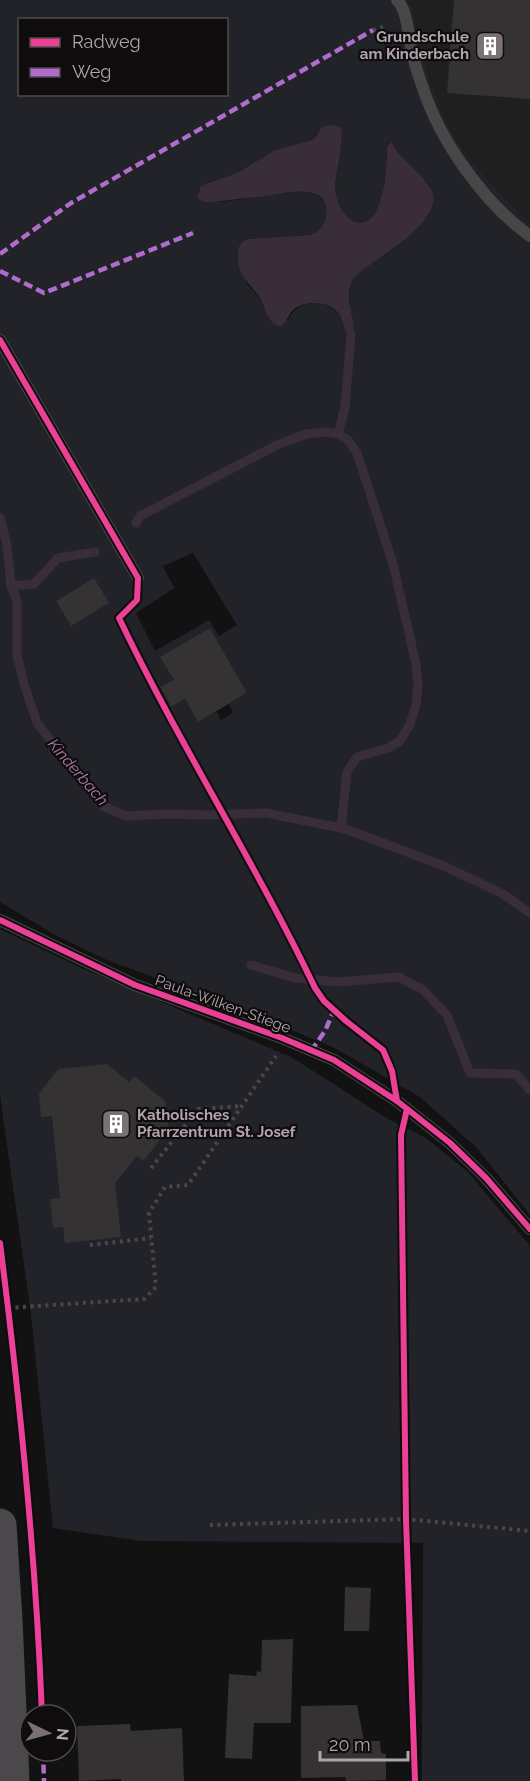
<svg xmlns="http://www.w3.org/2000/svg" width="530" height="1781" viewBox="0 0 530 1781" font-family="Raleway,sans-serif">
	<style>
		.built { fill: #201f1f }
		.green { fill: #222328; fill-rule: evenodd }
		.water { fill: #3a2d3a }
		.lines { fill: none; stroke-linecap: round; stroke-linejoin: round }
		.stream { stroke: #3a2d3a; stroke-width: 9 }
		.building { fill: #343233 }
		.path { stroke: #4a474a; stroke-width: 4; stroke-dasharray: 3 4.5; stroke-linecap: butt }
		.lane { stroke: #494648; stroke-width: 12 }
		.secondary { stroke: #4b484b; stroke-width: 33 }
		.quiet { stroke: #b06ccc; stroke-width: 4.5; stroke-dasharray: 9 4.5; stroke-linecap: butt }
		.cycleway-casing { stroke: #0e0c0d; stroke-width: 10 }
		.cycleway { stroke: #ea4096; stroke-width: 6 }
		.labels { text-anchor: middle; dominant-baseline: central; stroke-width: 4.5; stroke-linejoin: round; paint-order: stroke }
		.poi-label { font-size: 15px; font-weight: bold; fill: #b2a4ae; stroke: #0e0c0d; text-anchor: end }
		.street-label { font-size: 15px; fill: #b2a4ae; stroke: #0e0c0d }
		.water-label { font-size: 16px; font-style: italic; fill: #ab7da9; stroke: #0e0c0d }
	</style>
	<rect width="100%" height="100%" fill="#121212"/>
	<path class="built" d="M404,0H530V222L499,192L464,151L446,120L432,85L420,44L413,8Z"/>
	<path class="green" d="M0,0H404L413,8L420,44L432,85L446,120L464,151L499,192L530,222V1215L477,1148L420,1097L333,1047L240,1009L107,960L57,936L0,902ZM20,20H226V94H20ZM334,125L341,128C341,137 341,147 340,156C338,172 332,186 338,202C341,210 347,220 356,222C385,231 387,163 387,146L390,142C396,147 399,154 404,160C411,167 428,182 432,191C441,218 397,246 378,259C368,266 356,272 351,283C345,298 353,313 354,328L344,325C337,298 299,295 288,320L269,319L261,300L248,285L238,262L240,244L248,239L311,235C319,231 325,226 326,218C328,208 324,198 315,194C291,186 243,202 216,202C210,202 203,199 197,198L198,190L205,184L237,173L275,150L309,141L314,139L318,132ZM193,553L237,625L219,636L209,620L155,651L136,613L174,588L163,566ZM93,579L71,625L56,601ZM210,628L247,693L229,704L233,713L221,720L216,711L198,722L185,699L171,707L160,688L174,680L161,657Z
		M0,929L77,966L293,1058L388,1119L426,1138L468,1172L530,1246V1781H422L423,1543L141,1541L53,1528L31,1314L0,1095Z"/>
	<path class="water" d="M334,125L341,128L342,132C341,139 341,147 340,155C338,171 332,185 338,201C340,209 347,219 355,222C385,231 387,164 387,146L391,142C395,146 397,152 401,156C409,165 427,180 432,191C442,217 396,247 378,259C369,266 356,272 351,283C345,298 353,313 354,328L353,333L349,335C343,330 344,321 339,314C330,301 304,299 292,311C288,316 287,322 281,326C267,325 266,308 260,298C248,281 237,276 238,253C239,245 240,242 248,239L311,235C316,232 319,231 322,226C329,217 328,199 316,194C300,188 281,194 265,196C248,198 231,200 214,202H204L197,198L200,187L205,184L237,173L275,150L309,141L314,139L322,127Z"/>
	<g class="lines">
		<path class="stream" d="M338,434L345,407L351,335
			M0,517L7,546L11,586L17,601V654L24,684L37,723L103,806L126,816L166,814L207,815L266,813L346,829L444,866L503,894L530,913
			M136,523L140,516L277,445L306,434L325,432L338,434L348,440L357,453L393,564L416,664L418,684L416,705L410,724L400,741L388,748L357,757L347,772L341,828
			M11,586L34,584L58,558L95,552
			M251,965L295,978L338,982L399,977L423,990L447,1015L470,1073L516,1074L530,1090"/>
	</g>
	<path class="building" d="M454,0H530V99L447,93Z
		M94,578L109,603L71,626L56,601Z
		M210,628L247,693L198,722L185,699L171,707L160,687L174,680L160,657Z
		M107,1064L129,1082L134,1076L165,1101L169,1129L143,1161L137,1156L115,1183L121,1237L65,1243L63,1227L53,1228L50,1199L60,1198L52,1116L41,1117L39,1094L58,1069Z
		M345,1587L371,1588L369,1631H344Z
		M293,1639L291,1723H254L252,1759L225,1758L229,1674L256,1676L257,1671L261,1672L262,1640Z
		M357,1705L364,1741H380L381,1753L386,1754V1780L346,1781L345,1777L301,1778V1706Z
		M130,1724L131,1731L182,1728L184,1781H121V1779L79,1781L77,1726Z"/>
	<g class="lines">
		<path class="path" d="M373,30L386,26
			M151,1168L198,1109L241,1106
			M90,1245L151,1238
			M8,1308L144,1299L156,1287L149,1213L165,1187L188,1185L276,1056
			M210,1525L406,1519L530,1531"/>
		<path class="lane" d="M397,0C408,10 409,42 413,57C416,67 419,78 423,88C440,141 484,203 530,236
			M0,340L138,578
			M0,920L135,985L282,1038L334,1060L397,1101L450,1143L486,1178L530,1229"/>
		<path class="secondary" d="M0,1525L6,1619L13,1781"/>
		<path class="quiet" d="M0,254L71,203L373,30
			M0,271L44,293L193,233
			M311,1051L325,1031L334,1010
			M43,1751L44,1781"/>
		<g class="cycleway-casing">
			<path id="cycleway" d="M0,340L138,578L137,600L119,618C179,744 255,862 315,988L324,1001L346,1021L383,1050L392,1071L397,1101
				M0,920L135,985L282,1038L334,1060L397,1101L450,1143L486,1178L530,1229
				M407,1109L401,1135L406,1519L415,1781
				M0,1243C20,1400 36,1557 42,1715"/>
		</g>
		<use href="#cycleway" class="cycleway"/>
	</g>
	<defs>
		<g id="building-square" transform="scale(1.5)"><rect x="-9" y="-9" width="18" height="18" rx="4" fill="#7a7177" stroke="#0e0c0d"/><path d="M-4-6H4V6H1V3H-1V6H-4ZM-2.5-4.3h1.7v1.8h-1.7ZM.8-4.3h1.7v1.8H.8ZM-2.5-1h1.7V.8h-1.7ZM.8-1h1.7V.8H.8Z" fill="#fff"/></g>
	</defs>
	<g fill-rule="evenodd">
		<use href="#building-square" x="490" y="46"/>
		<use href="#building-square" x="116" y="1124"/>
	</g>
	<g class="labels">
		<g class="poi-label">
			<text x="469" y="37">Grundschule<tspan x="469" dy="17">am Kinderbach</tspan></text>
			<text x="137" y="1115" text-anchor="start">Katholisches<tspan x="137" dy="17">Pfarrzentrum St. Josef</tspan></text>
		</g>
		<g class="street-label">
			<text transform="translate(223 1004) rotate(20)">Paula-Wilken-Stiege</text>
		</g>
		<g class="water-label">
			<text transform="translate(78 772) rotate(49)">Kinderbach</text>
		</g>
	</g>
	<rect x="18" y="18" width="210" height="78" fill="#0e0c0d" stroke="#50494d" stroke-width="1.5"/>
	<rect x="30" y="38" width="30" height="9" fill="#ea4096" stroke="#50494d" stroke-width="1.5"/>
	<text x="72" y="48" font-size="18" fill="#b2a4ae">Radweg</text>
	<rect x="30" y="68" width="30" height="9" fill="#b06ccc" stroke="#50494d" stroke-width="1.5"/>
	<text x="72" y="78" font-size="18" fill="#b2a4ae">Weg</text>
	<g transform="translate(48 1733) rotate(95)"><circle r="28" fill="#0e0c0d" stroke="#50494d" stroke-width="1.5"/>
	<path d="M0-4.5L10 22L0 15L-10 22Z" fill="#7a7177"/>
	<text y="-9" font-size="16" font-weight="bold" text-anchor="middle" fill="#b2a4ae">N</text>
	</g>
	<path d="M320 1751v9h88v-9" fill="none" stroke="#b2a4ae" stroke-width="3"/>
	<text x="329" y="1751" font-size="18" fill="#b2a4ae" stroke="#0e0c0d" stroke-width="4.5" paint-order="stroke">20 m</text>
</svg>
